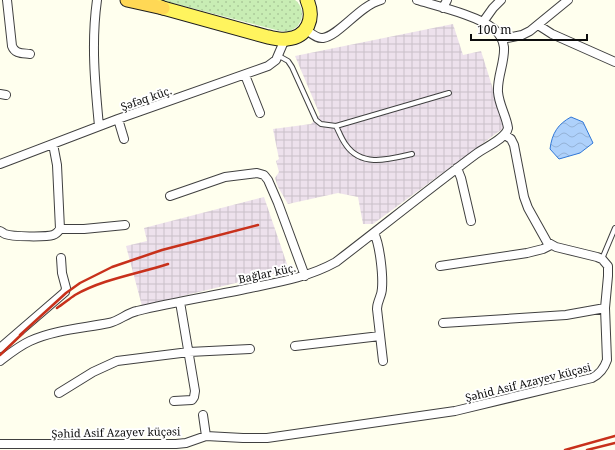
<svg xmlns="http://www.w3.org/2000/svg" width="615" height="450" viewBox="0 0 615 450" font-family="'Noto Serif',serif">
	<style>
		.industrial { fill: url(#industrial-grid) }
		.grass { fill: url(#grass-dots) }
		.water { fill: url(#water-waves); stroke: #3077d7 }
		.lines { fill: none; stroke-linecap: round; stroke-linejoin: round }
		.service-casing { stroke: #404040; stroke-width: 6 }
		.minor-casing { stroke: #404040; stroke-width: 10 }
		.primary-casing { stroke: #1e1e1e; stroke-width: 15 }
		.trunk-casing { stroke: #1e1e1e; stroke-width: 15 }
		.service { stroke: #fff; stroke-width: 4 }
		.minor { stroke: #fff; stroke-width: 8 }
		.primary { stroke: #fff45e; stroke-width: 13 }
		.trunk { stroke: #ffd855; stroke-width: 13 }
		.rail { stroke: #c8311b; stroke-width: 2.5 }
		.labels { text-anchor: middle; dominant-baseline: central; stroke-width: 4; stroke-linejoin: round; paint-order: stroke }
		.street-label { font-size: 11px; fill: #0d0d0d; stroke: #fff }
	</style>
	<defs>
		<pattern id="industrial-grid" width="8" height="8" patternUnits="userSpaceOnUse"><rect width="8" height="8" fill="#ede1ec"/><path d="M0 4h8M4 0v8" fill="none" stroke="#cac0c9"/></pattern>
		<pattern id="grass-dots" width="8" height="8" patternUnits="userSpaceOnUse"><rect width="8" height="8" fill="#c8edb4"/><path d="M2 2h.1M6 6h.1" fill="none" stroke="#abca9a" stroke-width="1.8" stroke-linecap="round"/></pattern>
		<pattern id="water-waves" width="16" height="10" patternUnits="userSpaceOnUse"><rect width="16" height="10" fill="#aed1fb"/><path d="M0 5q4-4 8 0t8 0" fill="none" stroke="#94b2d6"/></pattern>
	</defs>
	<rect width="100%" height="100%" fill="#ffe"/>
	<path class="industrial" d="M453,24L463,55L481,51L505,127L373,224H363L358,197L338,193L288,204L278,187L275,178L279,172L276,161L279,159L273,129L311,124L320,115L295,56Z
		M264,197L289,270L142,306L126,246L147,241L144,228Z"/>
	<path class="grass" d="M161,0H295C306,8 304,27 289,31C285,32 280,31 276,30Z"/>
	<path class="water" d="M571,117L583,122L593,143L580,153L559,159L550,149C552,133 558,124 571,117Z"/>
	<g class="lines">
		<g class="service-casing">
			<path id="service" d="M279,56L288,61L292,67L316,120L321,124L336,126C339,132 342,140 346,145C362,168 390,159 412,154
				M336,126L449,93
				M602,259L615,228"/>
		</g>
		<g class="minor-casing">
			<path id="minor" d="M7,0L12,46C15,54 22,53 30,54
				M97,0C91,43 95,84 99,126
				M443,8L447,0
				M483,22L493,8L501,0
				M538,25L552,34L615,62
				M306,30C311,33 317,39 323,38C340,35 359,6 381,0
				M502,39L522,35L530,31L568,0
				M245,75L260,113
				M0,94L6,95
				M118,119L124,139
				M0,164L118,119L268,66L276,60L285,39
				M457,168L461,178L471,221
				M170,196L225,177L257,173L264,175L268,180L278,203L305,276
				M60,229H84L125,225
				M0,231C1,231 4,234 5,234C12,237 47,237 53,235C56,234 58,232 60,229L57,165L53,144
				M374,233C380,245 383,275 382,288C382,296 377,301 377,309L383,361
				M440,266L527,253L543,249L551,245
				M443,323L566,315L605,308
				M295,346L380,336
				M0,348L65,292L66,288L62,273L61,258
				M0,361C9,354 19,346 30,341C53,330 84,328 109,323C119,321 127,313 137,311C174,302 212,296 250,288C280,282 309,277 336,262C383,226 429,189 476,154C485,147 506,139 508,128C506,115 499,105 498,92C497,77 505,62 504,47C503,40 500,34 494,29C479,16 437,6 417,0
				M59,393L93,372L117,361L189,352L250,349
				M174,401L192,400L194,397L195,391L180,302
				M203,415L206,436
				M0,444H176L186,443L206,436L243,438H267L455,411L592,378C600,374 604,369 607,360L605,308L608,276V266L602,259L597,257L556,247L547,242L528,208L524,197L514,145L511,139L505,135"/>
		</g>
		<g class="primary-casing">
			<path id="primary" d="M153,4L163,8L268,37C274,38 281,40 287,39C308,37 315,18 307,0"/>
		</g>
		<g class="trunk-casing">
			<path id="trunk" d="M127,0L163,8"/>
		</g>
		<use href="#service" class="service"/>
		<use href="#minor" class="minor"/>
		<use href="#primary" class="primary"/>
		<use href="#trunk" class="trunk"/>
		<path class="rail" d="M57,308C63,304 69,299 75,295C103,279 137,274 168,264
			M20,335L66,293L80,283L112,267L162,250L258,225
			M0,355L23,333
			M565,450L615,436
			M587,450L615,443"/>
	</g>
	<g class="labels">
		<g class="street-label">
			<text transform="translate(146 98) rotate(-19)">Şəfəq küç.</text>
			<text transform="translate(267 273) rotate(-12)">Bağlar küç.</text>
			<text transform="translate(528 382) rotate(-14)">Şəhid Asif Azayev küçəsi</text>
			<text transform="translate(116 432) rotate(-1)">Şəhid Asif Azayev küçəsi</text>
		</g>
	</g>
	<path d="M471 34v6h116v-6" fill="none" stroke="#0d0d0d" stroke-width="2"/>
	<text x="477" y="34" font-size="12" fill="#0d0d0d" stroke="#ffffff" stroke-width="3" paint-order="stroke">100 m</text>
</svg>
